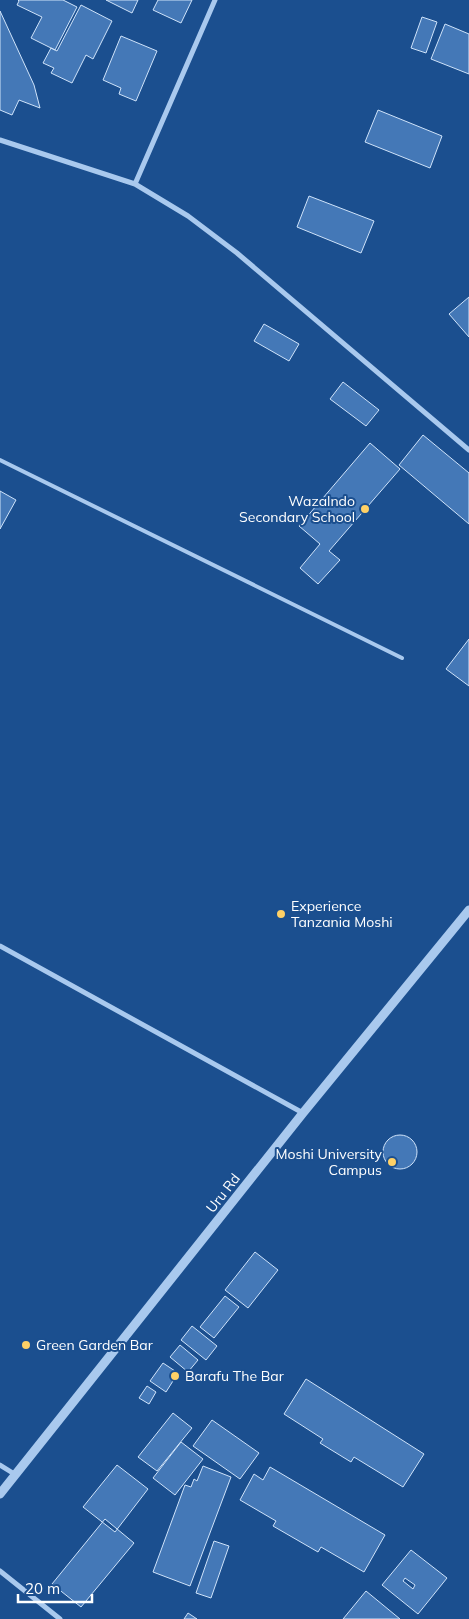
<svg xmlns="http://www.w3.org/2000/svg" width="469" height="1619" viewBox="0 0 469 1619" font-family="Mulish,sans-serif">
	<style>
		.building { fill: #4478b7; stroke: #cfe3fa; fill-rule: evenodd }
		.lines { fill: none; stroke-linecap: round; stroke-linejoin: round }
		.service { stroke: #a9c9ee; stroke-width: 4 }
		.minor { stroke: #a9c9ee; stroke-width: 5 }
		.tertiary { stroke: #a9c9ee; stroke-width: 9 }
		.poi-dot { fill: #ffd166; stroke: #1b4f8f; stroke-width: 2 }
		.labels { text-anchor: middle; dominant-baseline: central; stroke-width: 4; stroke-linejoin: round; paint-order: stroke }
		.poi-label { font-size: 14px; fill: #fff; stroke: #1b4f8f; text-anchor: start }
		.street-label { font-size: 14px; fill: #fff; stroke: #1b4f8f }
	</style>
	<rect width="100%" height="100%" fill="#1b4f8f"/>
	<path class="building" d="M18,0H63L77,7L55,50L31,38L42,17L17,5L19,1Z
		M106,0H138L132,13Z
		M158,0H192L181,23L153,10Z
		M81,5L112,21L93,59L86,55L72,83L51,73L54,68L43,63L51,48L57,51Z
		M0,11L34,85L40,108L19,100L12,115L0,110Z
		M422,17L437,22L426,53L411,48Z
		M445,24L469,34V74L431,59Z
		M121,36L157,51L136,101L119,94L121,88L103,80Z
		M378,110L442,136L430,168L365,142Z
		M309,196L374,221L361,253L297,227Z
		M469,297V337L449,314Z
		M264,324L299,344L289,361L254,341Z
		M343,382L379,410L366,426L330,399Z
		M423,435L469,473V524L399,465Z
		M370,443L400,469L329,551L340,560L318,584L300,568L320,544L299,526Z
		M0,491L16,500L0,529Z
		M469,639V686L446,669Z
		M383 1152a17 17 0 1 1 34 0a17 17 0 1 1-34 0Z
		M255,1252L278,1270L248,1308L225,1290Z
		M225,1296L239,1307L214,1338L200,1327Z
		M192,1326L217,1346L206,1360L181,1340Z
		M180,1345L198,1360L188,1372L170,1357Z
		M163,1363L178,1373L166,1392L150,1381Z
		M306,1379L424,1454L403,1487L354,1457L351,1462L320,1443L323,1439L284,1414Z
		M147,1386L156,1392L149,1404L139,1398Z
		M173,1413L192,1428L157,1471L138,1457Z
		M212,1420L259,1453L240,1479L193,1446Z
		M181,1442L203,1459L175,1495L153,1478Z
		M117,1465L148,1489L115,1532L83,1507Z
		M203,1466L231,1477L190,1586L153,1572L185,1485L191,1487L194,1479L197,1481Z
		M270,1467L385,1535L364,1572L321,1547L318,1552L273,1526L276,1521L240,1500L254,1474L263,1480Z
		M105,1519L134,1543L81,1607L52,1584Z
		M214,1541L229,1546L211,1598L196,1593Z
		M411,1550L447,1578L418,1614L382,1585ZM405,1578L415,1585L413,1589L403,1581Z
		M366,1591L400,1619H343Z
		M188,1613L197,1619H184Z"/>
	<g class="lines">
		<path class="service" d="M0,460L402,658"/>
		<path class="minor" d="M0,140L135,184L188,216L237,253L469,450
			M135,184L215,0
			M0,946L303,1113
			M0,1465L16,1475
			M0,1571L60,1619"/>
		<path class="tertiary" d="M0,1494L303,1113L469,910"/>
	</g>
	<g class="poi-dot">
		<circle cx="365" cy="509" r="5"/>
		<circle cx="281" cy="914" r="5"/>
		<circle cx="392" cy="1162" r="5"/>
		<circle cx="26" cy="1345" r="5"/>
		<circle cx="175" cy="1376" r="5"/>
	</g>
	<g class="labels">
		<g class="poi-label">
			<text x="355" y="501" text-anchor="end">Wazalndo<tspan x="355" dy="16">Secondary School</tspan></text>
			<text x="291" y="906">Experience<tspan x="291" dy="16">Tanzania Moshi</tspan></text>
			<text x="382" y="1154" text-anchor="end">Moshi University<tspan x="382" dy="16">Campus</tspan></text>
			<text x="36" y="1345">Green Garden Bar</text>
			<text x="185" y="1376">Barafu The Bar</text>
		</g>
		<g class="street-label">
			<text transform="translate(223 1193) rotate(-52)">Uru Rd</text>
		</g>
	</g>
	<path d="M18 1594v8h74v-8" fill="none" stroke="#ffffff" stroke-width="2.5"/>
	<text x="25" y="1594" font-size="15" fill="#ffffff" stroke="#1b4f8f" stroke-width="4" paint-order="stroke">20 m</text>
</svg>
